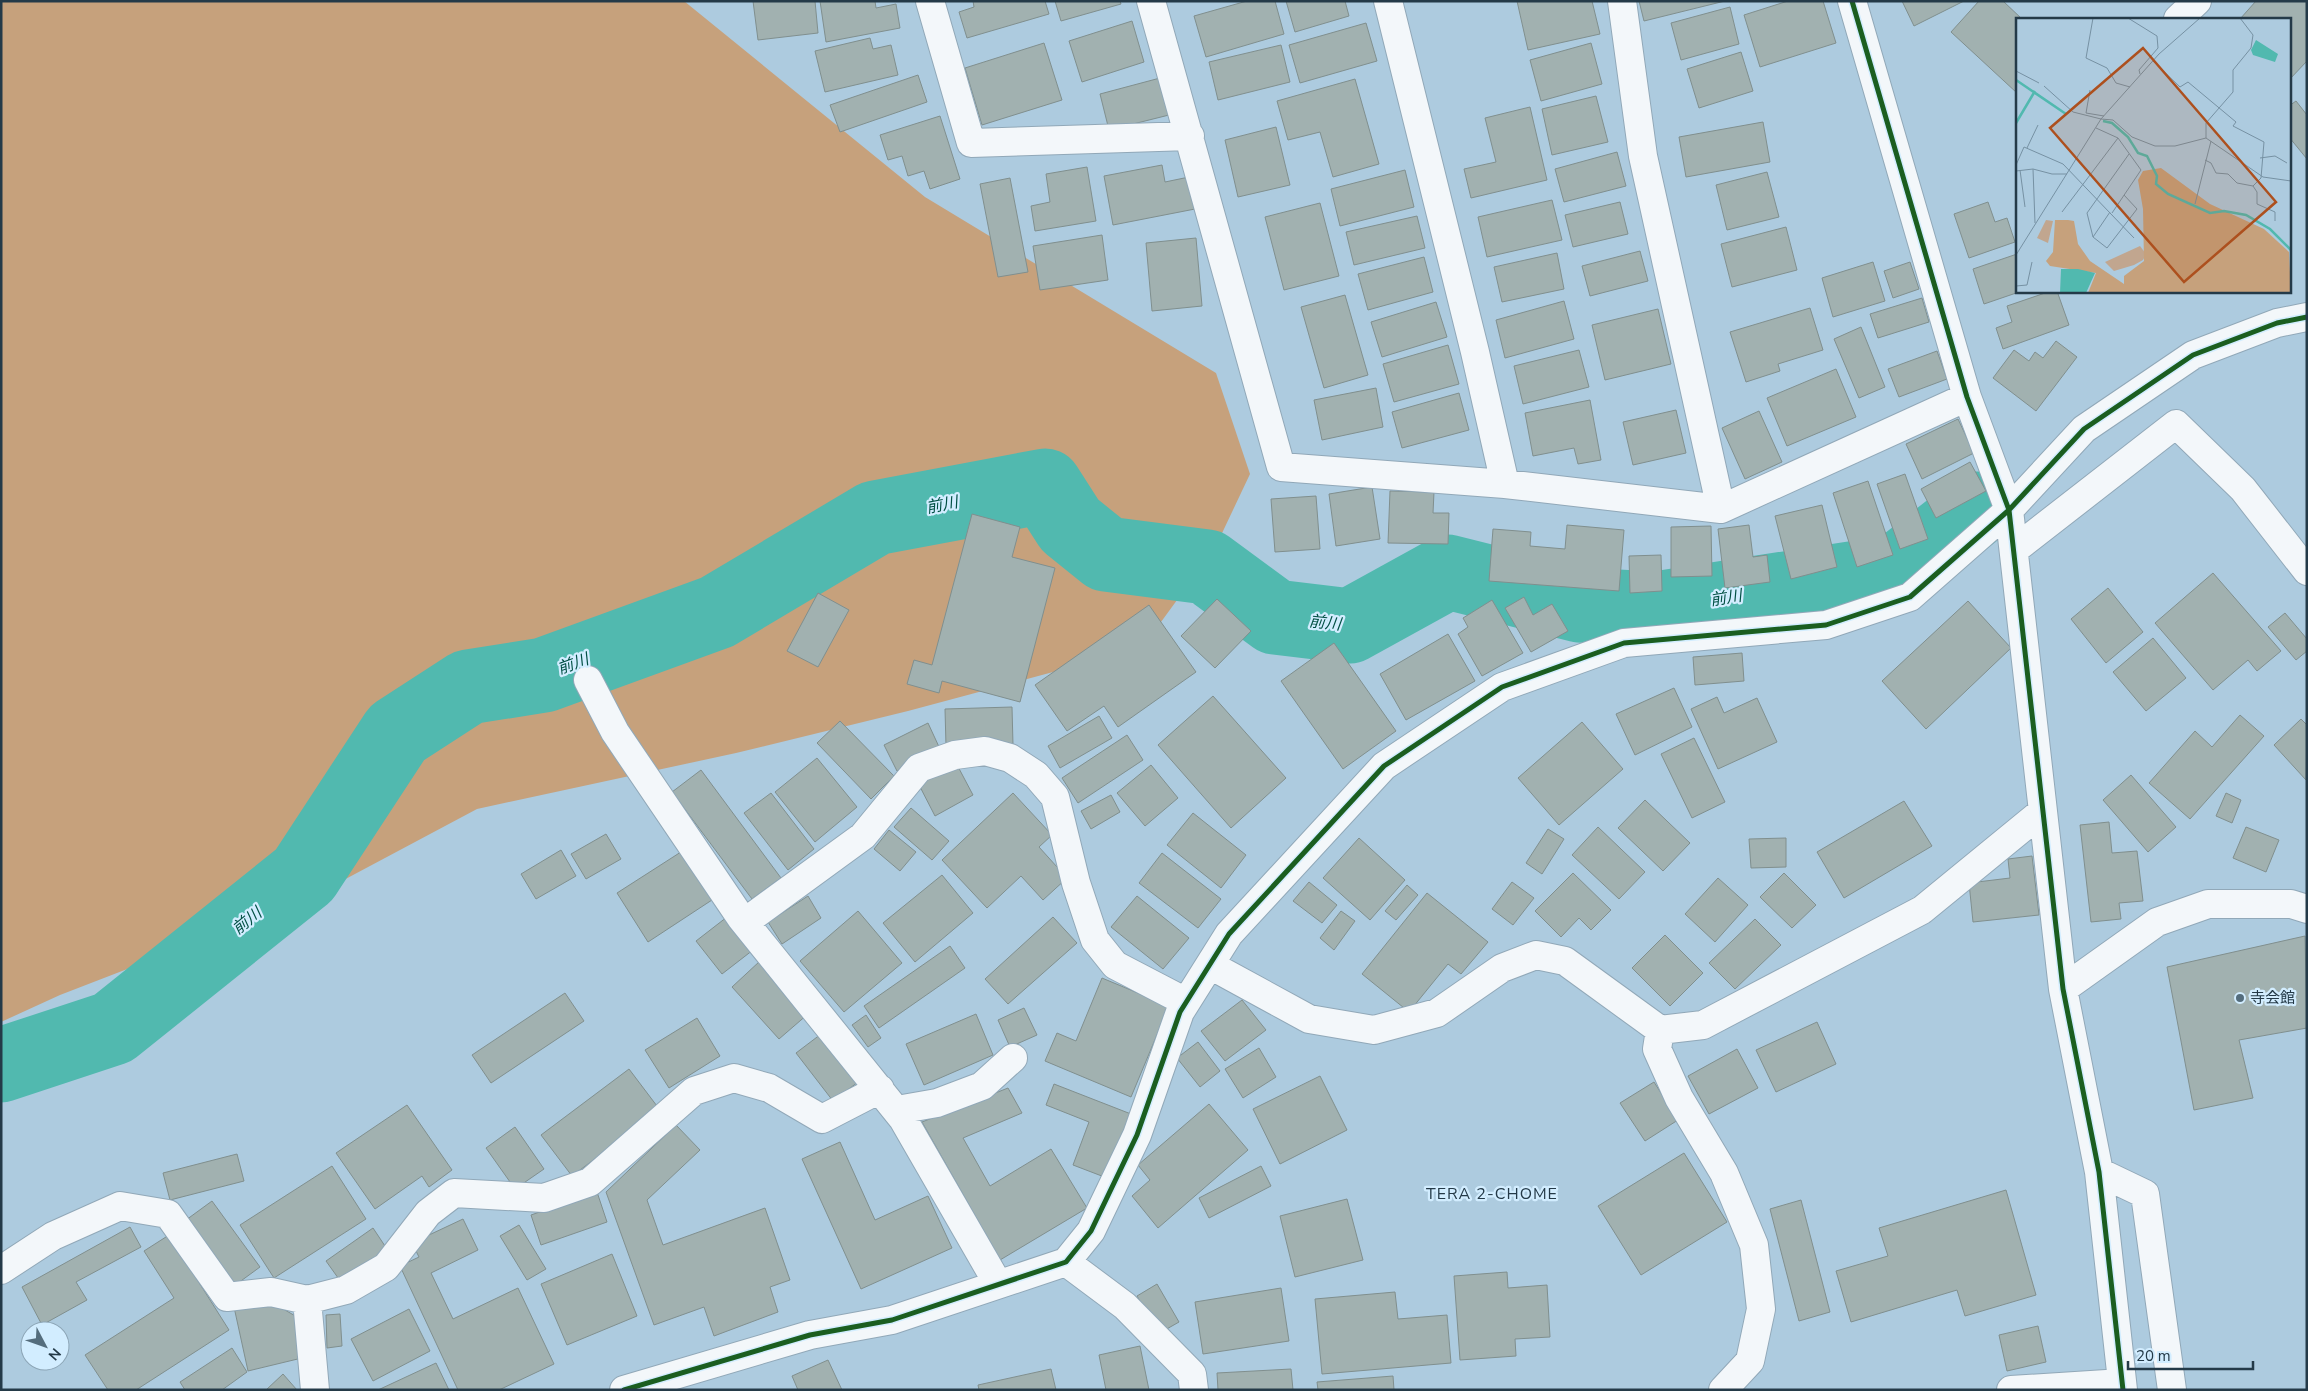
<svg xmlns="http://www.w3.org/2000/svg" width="2308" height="1391" viewBox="0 0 2308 1391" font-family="'Nunito Sans','Noto Sans JP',sans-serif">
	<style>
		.forest { fill: #c6a17c }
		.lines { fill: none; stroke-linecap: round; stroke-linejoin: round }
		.river { stroke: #51b9af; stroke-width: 75 }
		.building { fill: #a1b1b0; stroke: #808f8e }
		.minor-casing { stroke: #91a8b8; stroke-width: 30 }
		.minor { stroke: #f3f7fa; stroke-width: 28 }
		.cycleway-casing { stroke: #d2edff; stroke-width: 8 }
		.cycleway { stroke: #1b5e20; stroke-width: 5 }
		.poi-dot { fill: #546d7d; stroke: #d2edff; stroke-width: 2 }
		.labels { text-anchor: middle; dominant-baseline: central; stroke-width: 4.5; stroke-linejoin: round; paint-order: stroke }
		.poi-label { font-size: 15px; fill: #243a48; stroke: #d2edff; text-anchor: start }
		.water-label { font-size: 16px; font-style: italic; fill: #025044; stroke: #d2edff }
		.neighbourhood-label { font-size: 16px; letter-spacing: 1px; fill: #243a48; stroke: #d2edff }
		.inset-river { fill: none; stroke: #51b9af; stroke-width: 2.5 }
		.inset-road { fill: none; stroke: #7691a3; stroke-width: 1 }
		.view { fill: #ad501e; fill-opacity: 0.15; stroke: #ad501e; stroke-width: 2.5 }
		.inset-edge { fill: none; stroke: #243a48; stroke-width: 2.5 }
	</style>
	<rect width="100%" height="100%" fill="#adcbdf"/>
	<path class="forest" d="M1,1H684L925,197L1216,373L1250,474L1215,548L1142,648L908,711L736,753L477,809L308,899L60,995L1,1022Z"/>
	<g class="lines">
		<path class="river" d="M1,1065L113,1028L304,875L397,733L468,687L544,675L717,612L875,518L1045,486L1070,525L1106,554L1207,567L1275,617L1350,626L1448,572L1579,605L1655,609L1896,572L1977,509"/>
	</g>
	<path class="building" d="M753,1H815L818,33L758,40Z
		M820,1H875L876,8L896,4L900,28L826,42Z
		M973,1H1045L1049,14L967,38L959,12L974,7Z
		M1055,1H1120L1121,4L1061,21Z
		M1247,1H1275L1284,34L1206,57L1194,16Z
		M1286,1H1345L1349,16L1295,32Z
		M1517,1H1592L1600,34L1528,50Z
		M1639,1H1725L1644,21Z
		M1788,1H1823L1836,43L1760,67L1744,15Z
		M1902,1H1964L1914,26Z
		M1979,1H2003L2022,19H2017V93L1951,32Z
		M2256,1H2307V61L2289,80V19H2240Z
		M1730,7L1739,44L1681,60L1671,23Z
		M1132,21L1144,62L1082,82L1069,41Z
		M1366,23L1377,61L1300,83L1289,45Z
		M870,38L873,49L891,45L898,75L825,92L815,51Z
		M1044,43L1062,100L982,125L965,68Z
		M1591,43L1602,84L1541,101L1530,60Z
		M1281,45L1290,82L1218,100L1209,62Z
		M1741,52L1753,91L1699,108L1687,69Z
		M918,75L927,102L840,132L830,105Z
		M1160,78L1169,115L1109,130L1100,94Z
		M1355,79L1379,164L1333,177L1320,132L1288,140L1277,101Z
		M1596,96L1608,142L1552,155L1542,109Z
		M2296,101L2307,115V159L2289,137V106Z
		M1530,107L1547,180L1471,198L1464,169L1496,162L1485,118Z
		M940,116L960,179L930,189L924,171L908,176L902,156L888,160L880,135Z
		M1763,122L1770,162L1686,177L1679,137Z
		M1276,127L1290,185L1238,197L1225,140Z
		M1617,152L1626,186L1564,202L1555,169Z
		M1162,165L1165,182L1189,177L1195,209L1113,225L1104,176Z
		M1087,167L1096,221L1035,231L1031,206L1050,202L1046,174Z
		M1405,170L1414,207L1340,226L1331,189Z
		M1767,172L1779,217L1727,230L1716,185Z
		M1010,178L1028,272L998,277L980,184Z
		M1552,200L1562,240L1487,257L1478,217Z
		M1620,202L1628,234L1573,247L1565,215Z
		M1988,202L1995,222L2007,218L2015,242L1969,258L1954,214Z
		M1320,203L1339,276L1284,290L1265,217Z
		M1417,216L1425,248L1354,265L1346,232Z
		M1786,227L1797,270L1732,287L1721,244Z
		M1102,235L1108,280L1040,290L1033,246Z
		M1196,238L1202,306L1152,311L1146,243Z
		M1640,251L1648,281L1590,296L1582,266Z
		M1557,253L1564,289L1502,302L1494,267Z
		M2017,254V291H2022L1984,304L1973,269Z
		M1424,257L1433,292L1368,310L1358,274Z
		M1873,262L1885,301L1833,317L1822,278Z
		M1910,262L1919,289L1893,298L1884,271Z
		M2051,291H2057L2069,325L2003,349L1996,328L2012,322L2007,306Z
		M1345,295L1368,375L1324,388L1301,307Z
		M1922,298L1929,322L1878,338L1870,314Z
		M1564,301L1574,339L1505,358L1496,320Z
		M1436,302L1447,337L1382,357L1371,322Z
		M1810,308L1823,350L1778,364L1780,371L1746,382L1730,332Z
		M1658,309L1671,364L1605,380L1592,325Z
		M1861,327L1885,387L1859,398L1834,339Z
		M2056,341L2077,357L2036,411L1993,378L2014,350L2029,361L2035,352L2043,358Z
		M1448,345L1459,384L1394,402L1383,364Z
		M1579,350L1589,387L1523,404L1514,366Z
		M1937,351L1947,379L1899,397L1888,369Z
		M1836,369L1856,417L1787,446L1767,398Z
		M1376,388L1383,427L1322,440L1314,400Z
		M1459,393L1469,430L1402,448L1392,412Z
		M1590,400L1601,460L1578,464L1574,448L1533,456L1525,413Z
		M1676,410L1686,453L1633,465L1623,422Z
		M1759,411L1782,462L1745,479L1722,428Z
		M1958,419L1974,453L1922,479L1906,444Z
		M1970,462L1986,491L1936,518L1921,489Z
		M1905,474L1928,539L1900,549L1877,484Z
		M1868,481L1893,555L1857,567L1833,493Z
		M1372,487L1380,539L1336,546L1329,494Z
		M1390,491L1434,492L1433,513H1449L1448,544L1388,543Z
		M1316,496L1320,549L1275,552L1271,499Z
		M1822,505L1837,567L1791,579L1775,516Z
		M972,514L1020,527L1012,557L1055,568L1020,702L942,681L939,693L907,684L914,660L932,665Z
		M1567,525L1624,530L1619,591L1489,581L1493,529L1531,532L1530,546L1565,549Z
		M1749,525L1753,557L1767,555L1770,582L1725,588L1718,529Z
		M1711,526L1712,576L1671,577V527Z
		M1661,555L1662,591L1630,593L1629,556Z
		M2213,573L2281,651L2257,671L2248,660L2213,690L2155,623Z
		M2108,588L2143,632L2106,663L2071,619Z
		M818,593L849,610L818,667L787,651Z
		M1524,597L1533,615L1552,604L1568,631L1531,652L1505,608Z
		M1217,599L1251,631L1215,668L1181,636Z
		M1492,600L1523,653L1482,676L1458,634L1468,627L1463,618Z
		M1968,601L2011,648L1926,729L1882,681Z
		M1149,605L1196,672L1118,727L1104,706L1067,731L1035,685Z
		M2285,613L2307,639V651L2296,660L2268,627Z
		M1448,634L1475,681L1406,720L1380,674Z
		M2153,638L2186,678L2146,711L2113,672Z
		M1334,643L1396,731L1343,769L1281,681Z
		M1742,653L1744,681L1695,685L1693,657Z
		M1674,688L1692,727L1635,755L1616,714Z
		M1213,696L1286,778L1231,828L1158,745Z
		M1717,697L1724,713L1757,698L1777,742L1718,769L1691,709Z
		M1012,707L1013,745L946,746L945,709Z
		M2240,715L2264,736L2190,819L2149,783L2195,731L2212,747Z
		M1099,716L1112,738L1060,768L1048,746Z
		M2301,719L2307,725L2306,780L2274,745Z
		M840,721L894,776L871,799L817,743Z
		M1582,722L1623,769L1559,825L1518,778Z
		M928,723L940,749L897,771L884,745Z
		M1127,735L1143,760L1078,803L1062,778Z
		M1694,738L1725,802L1692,818L1661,754Z
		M817,758L857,807L815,842L775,792Z
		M955,761L973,795L935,816L917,781Z
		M1151,765L1178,798L1145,826L1117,793Z
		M701,770L781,878L752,899L672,792Z
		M2131,775L2176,827L2148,852L2103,800Z
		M771,793L814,849L788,870L744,813Z
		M1013,793L1052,835L1039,847L1067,878L1043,900L1021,876L987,908L942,860Z
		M2226,793L2241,800L2232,823L2216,816Z
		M1111,795L1120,812L1091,829L1081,811Z
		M1645,800L1690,843L1663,871L1618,828Z
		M1904,801L1932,846L1844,898L1817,852Z
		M911,808L949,841L932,860L894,827Z
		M1193,813L1246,855L1221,888L1167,845Z
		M2109,822L2112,853L2137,851L2143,901L2119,903L2121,919L2091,922L2080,825Z
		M1598,827L1645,872L1619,899L1572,855Z
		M2246,827L2279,840L2266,872L2233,858Z
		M1548,829L1564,839L1542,874L1526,863Z
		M889,830L916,852L900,871L874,849Z
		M606,834L621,859L586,879L571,854Z
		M1359,838L1405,880L1370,920L1323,878Z
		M1786,838V867L1751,868L1749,839Z
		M561,850L576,876L536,899L521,874Z
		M684,850L715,898L648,942L617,893Z
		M1162,853L1221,899L1198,928L1139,883Z
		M2032,856L2039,915L1973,922L1969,883L2010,878L2008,859Z
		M1573,873L1611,910L1591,930L1579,918L1561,937L1535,911Z
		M1784,873L1816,905L1792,928L1760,897Z
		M942,875L973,913L915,962L883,923Z
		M1718,878L1748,905L1715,942L1685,914Z
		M1309,882L1337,905L1322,923L1293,901Z
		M1512,882L1534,898L1513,925L1492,909Z
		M1407,885L1418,895L1396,920L1385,911Z
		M1427,893L1488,942L1461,974L1448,964L1409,1012L1362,974Z
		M808,896L821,918L782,944L768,922Z
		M1137,896L1189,938L1163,969L1111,927Z
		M858,911L902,963L844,1012L800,961Z
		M1341,911L1355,921L1334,950L1320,938Z
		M727,917L753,950L722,974L696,941Z
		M1053,917L1077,943L1008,1004L985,979Z
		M1755,919L1781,945L1735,989L1709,963Z
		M1665,935L1703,973L1670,1006L1632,968Z
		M2305,936L2307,1028L2239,1040L2253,1098L2194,1110L2167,967Z
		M950,946L965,968L879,1028L864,1006Z
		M760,961L808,1014L779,1039L732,987Z
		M1102,978L1169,1006L1131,1097L1045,1061L1057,1033L1076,1041Z
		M565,993L584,1021L491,1083L472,1055Z
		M1242,1000L1266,1030L1225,1061L1201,1031Z
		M1024,1008L1037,1035L1010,1047L998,1020Z
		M976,1014L993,1055L924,1085L906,1044Z
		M866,1015L881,1038L868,1047L852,1025Z
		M697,1018L720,1056L669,1088L645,1050Z
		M1817,1022L1836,1064L1776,1092L1756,1050Z
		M825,1031L862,1079L833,1101L796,1053Z
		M1198,1042L1220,1071L1200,1087L1177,1058Z
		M1259,1048L1276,1077L1243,1098L1225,1069Z
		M1737,1049L1758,1088L1709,1114L1688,1076Z
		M629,1069L660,1110L572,1176L541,1135Z
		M1320,1076L1347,1130L1280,1164L1253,1109Z
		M1654,1082L1678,1120L1645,1141L1620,1103Z
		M1054,1084L1131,1114L1107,1178L1073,1165L1089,1122L1046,1105Z
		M1008,1088L1022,1113L963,1138L990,1186L1051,1149L1087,1208L1000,1260L922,1122Z
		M1209,1104L1248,1150L1158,1228L1132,1196L1150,1180L1138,1165Z
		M407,1105L452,1170L429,1187L422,1176L375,1209L336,1153Z
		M676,1125L700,1150L647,1200L663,1245L765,1208L790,1280L770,1287L778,1312L714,1336L704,1307L654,1325L606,1192Z
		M515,1127L544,1169L515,1189L486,1148Z
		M840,1142L875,1220L928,1196L952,1248L861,1289L802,1159Z
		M1684,1153L1727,1222L1641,1275L1598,1206Z
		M237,1154L244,1181L170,1200L163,1173Z
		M332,1166L366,1219L274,1278L240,1225Z
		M1261,1166L1271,1186L1209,1218L1199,1198Z
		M2006,1190L2036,1295L1965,1316L1957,1290L1851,1322L1836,1271L1888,1256L1879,1228Z
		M597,1192L607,1222L541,1245L531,1215Z
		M1347,1199L1363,1260L1295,1277L1280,1216Z
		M1801,1200L1830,1312L1799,1321L1770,1209Z
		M212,1201L260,1267L234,1286L186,1220Z
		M463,1219L478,1250L431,1273L453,1319L518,1288L554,1364L499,1390H458L400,1266L419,1257L412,1243Z
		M519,1225L546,1269L527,1280L500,1236Z
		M130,1227L141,1247L76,1282L87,1300L42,1325L22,1287Z
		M373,1228L387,1249L341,1282L326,1261Z
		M169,1235L229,1330L136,1390H108L85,1355L174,1298L144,1251Z
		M612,1254L637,1316L567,1345L541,1284Z
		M1507,1272L1508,1288L1547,1285L1550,1337L1515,1339L1516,1356L1460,1360L1454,1276Z
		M1157,1284L1179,1322L1158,1334L1137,1296Z
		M1281,1288L1289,1341L1203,1354L1195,1302Z
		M1395,1292L1398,1319L1447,1315L1451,1363L1322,1374L1315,1299Z
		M268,1300L297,1317L306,1357L248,1371L234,1307Z
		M409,1309L430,1351L373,1381L351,1339Z
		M340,1314L342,1346L327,1348L326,1315Z
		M2038,1326L2046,1362L2007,1371L1999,1335Z
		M1140,1346L1149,1390H1106L1099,1355Z
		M232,1348L247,1372L222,1390H185L180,1382Z
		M828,1360L842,1390H798L792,1376Z
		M436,1363L449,1390H378Z
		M1051,1369L1056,1390H979L978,1385Z
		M1291,1369L1293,1390H1218L1217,1373Z
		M283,1374L297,1390H266Z
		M1393,1376L1394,1390H1318L1317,1382Z"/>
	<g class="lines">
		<g class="minor-casing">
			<path id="minor" d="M930,1L971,143L1190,136
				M1151,1L1281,467L1505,484L1721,509L1967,397
				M1388,1L1475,352L1505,484
				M1622,1L1643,156L1721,509
				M2178,19L2197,1
				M2014,550L2176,424L2243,489L2307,571
				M588,680L615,732L741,918L903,1119L998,1284
				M745,922L863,836L919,768L955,755L985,751L1010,758L1036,775L1055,797L1076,883L1095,940L1115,965L1186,1002
				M1210,965L1309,1019L1374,1030L1437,1013L1502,968L1536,955L1565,961L1660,1030L1703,1025L1922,910L2043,811
				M2063,989L2157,922L2208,904H2291L2307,909
				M1660,1030L1657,1049L1679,1098L1724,1173L1754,1245L1761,1309L1750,1361L1723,1390
				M897,1110L937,1103L982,1086L1013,1058
				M2099,1172L2145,1194L2172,1390
				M1066,1262L1125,1306L1192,1374L1194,1390
				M1,1270L53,1236L120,1206L168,1214L227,1297L271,1292L307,1300L346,1290L386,1267L428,1213L454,1193L544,1198L590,1182L694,1091L734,1078L769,1088L822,1119L880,1089
				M307,1300L315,1390
				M624,1390L810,1335L892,1320L1066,1262L1091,1231L1137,1135L1180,1012L1229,934L1384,766L1502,687L1624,643L1826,625L1910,597L2009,510L1967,397L1852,1
				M2011,1390L2122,1383
				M2123,1390L2099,1172L2063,989L2009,510L2084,429L2193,355L2277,323L2307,317"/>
		</g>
		<use href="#minor" class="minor"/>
		<g class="cycleway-casing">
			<path id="cycleway" d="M624,1390L810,1335L892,1320L1066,1262L1091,1231L1137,1135L1180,1012L1229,934L1384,766L1502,687L1624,643L1826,625L1910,597L2009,510L1967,397L1852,1
				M2123,1390L2099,1172L2063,989L2009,510L2084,429L2193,355L2277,323L2307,317"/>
		</g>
		<use href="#cycleway" class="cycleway"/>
	</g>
	<circle class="poi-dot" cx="2240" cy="998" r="5"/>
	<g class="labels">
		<g class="poi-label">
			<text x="2250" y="998">寺会館</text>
		</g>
		<g class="water-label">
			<text transform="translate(942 505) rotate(-11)">前川</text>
			<text transform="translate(1726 598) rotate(-9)">前川</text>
			<text transform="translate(1325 623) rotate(6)">前川</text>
			<text transform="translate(573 664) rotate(-20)">前川</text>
			<text transform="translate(247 921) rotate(-39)">前川</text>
		</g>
		<g class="neighbourhood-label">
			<text x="1492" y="1194">TERA 2-CHOME</text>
		</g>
	</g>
	<g transform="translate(2016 18)">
		<rect width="275" height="275" fill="#adcbdf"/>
		<path d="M30,202L37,203L32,225L21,220ZM124,228L130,236L127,242L118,247L98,253L89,244Z" fill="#c1a68f"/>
		<path d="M145,150L194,186L248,211L273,234L275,275H72L80,255L34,248L30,243L37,234L39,202H52L58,203L62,226L74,243L108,266V258L128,243L127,191L122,162L127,153Z" fill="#c6a17c"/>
		<path d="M240,22L262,36L259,44L237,37L235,32ZM45,251H62L79,255L70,275H44Z" fill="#51b9af"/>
		<path class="inset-river" d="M0,62L50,96M87,103L96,105L112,119L122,135L131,138L141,158L140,166L152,176L194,195L208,193L230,197L254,211L275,232M0,105L19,73"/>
		<path class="inset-road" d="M77,0L70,40L91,50L100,65L114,69M112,0L141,18L142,30L123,52L124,56M137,43L164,69L172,64L220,104L217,108L248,124L245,160L237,168M0,53L23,65M28,68L57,94L85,101L143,36L184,0M74,72L70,95L88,98M80,110L102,120L125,152L96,195M190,120V105L217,74V52L235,30L237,17L224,0M11,130L22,107M244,140L259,138L271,145M189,142L195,145L200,155L212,156L221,165L237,168L241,174V186L259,194V203M0,147L8,129L47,146L118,220M17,151L36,156H51M4,152L9,189M0,153L17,151L19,205M108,177L121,191L91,230L77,219L71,195L113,136M179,186L195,123M46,194L102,120M77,219L94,194M0,237L85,101L97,102L116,119L139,128H159L190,120L247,159L275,163M0,268L11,267L16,244"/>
		<path class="view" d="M127,30L260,184L168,264L34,110Z"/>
		<rect width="275" height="275" class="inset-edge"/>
	</g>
	<rect width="2308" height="1391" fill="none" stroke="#243a48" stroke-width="5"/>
	<g transform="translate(45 1346) rotate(131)"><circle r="24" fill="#d2edff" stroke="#8ca5b6"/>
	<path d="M0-4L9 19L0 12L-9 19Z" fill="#546d7d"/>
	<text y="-8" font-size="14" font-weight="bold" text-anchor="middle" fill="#243a48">N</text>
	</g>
	<path d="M2128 1361v8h125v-8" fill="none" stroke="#243a48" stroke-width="2.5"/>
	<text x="2136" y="1361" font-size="15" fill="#243a48" stroke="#d2edff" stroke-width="4" paint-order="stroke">20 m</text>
</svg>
